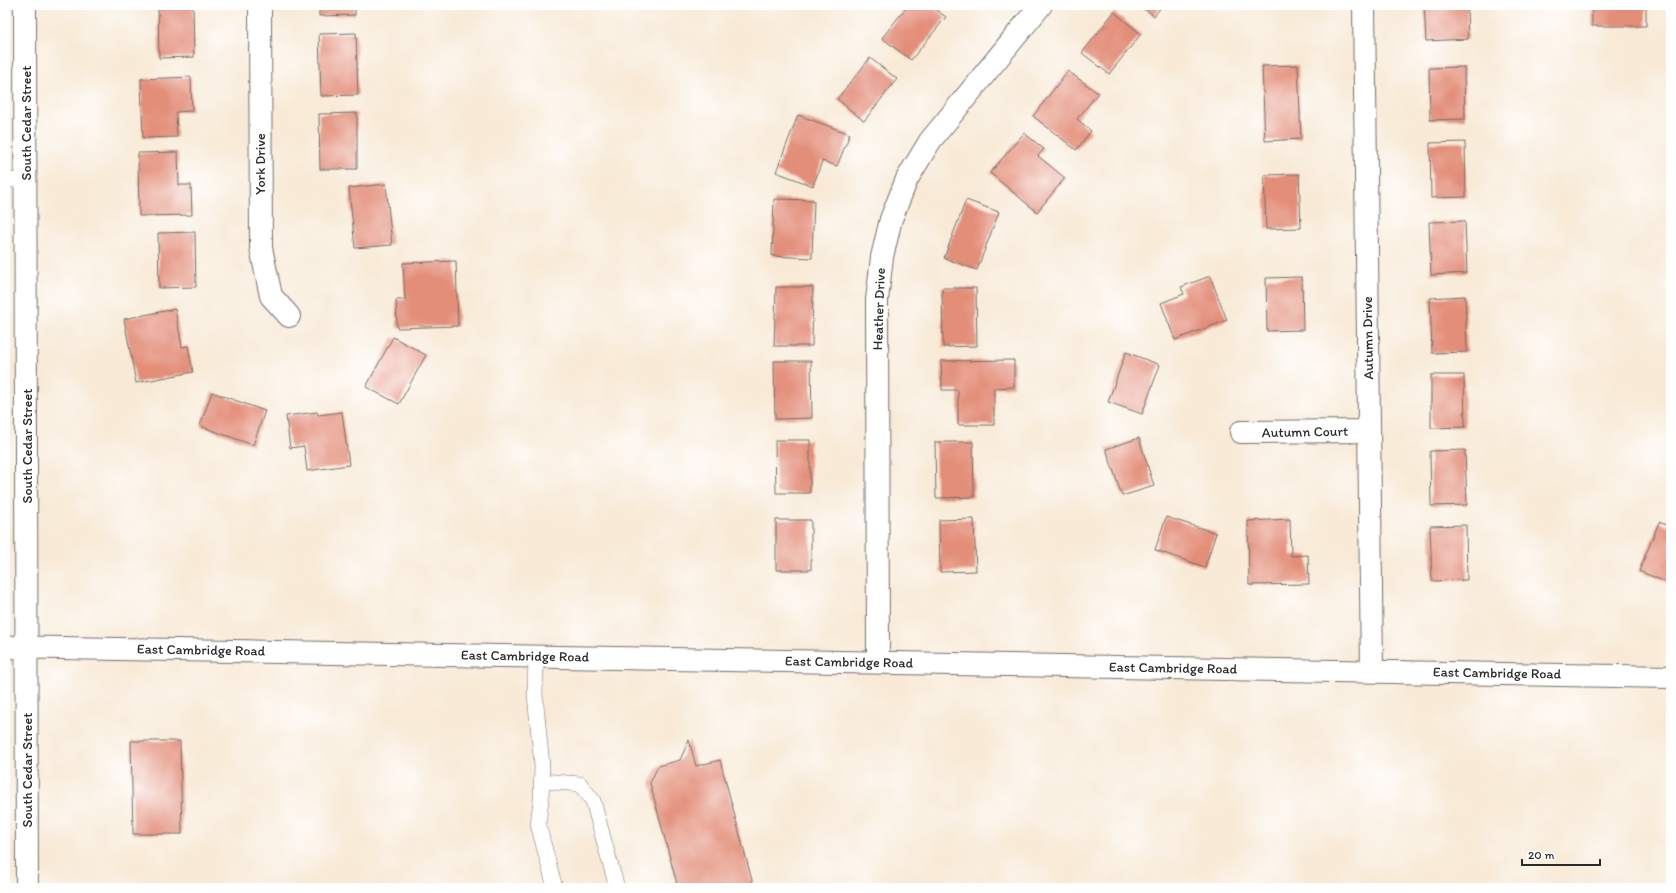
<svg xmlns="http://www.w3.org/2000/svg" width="1676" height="893" viewBox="0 0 1676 893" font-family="Itim,sans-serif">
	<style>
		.building { fill: #e38e79 }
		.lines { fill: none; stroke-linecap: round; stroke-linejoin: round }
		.lane-casing { stroke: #736e67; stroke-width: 16 }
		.street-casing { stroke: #736e67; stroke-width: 24 }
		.secondary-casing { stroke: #736e67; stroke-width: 24 }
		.lane { stroke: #fff; stroke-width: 15 }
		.street { stroke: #fff; stroke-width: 22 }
		.secondary { stroke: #fff; stroke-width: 22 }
		.labels { text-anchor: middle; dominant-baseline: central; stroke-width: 4; stroke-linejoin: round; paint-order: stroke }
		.street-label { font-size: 14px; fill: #2b2b2b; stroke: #fff }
	</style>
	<rect width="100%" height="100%" fill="#fff"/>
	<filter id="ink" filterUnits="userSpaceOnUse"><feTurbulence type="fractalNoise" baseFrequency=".025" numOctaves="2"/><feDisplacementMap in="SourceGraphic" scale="8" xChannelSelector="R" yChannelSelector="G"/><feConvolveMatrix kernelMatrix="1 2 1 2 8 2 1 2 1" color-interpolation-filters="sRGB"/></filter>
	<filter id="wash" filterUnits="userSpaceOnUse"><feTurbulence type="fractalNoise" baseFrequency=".012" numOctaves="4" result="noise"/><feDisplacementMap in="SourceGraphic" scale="16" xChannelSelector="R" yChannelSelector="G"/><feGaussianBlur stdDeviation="0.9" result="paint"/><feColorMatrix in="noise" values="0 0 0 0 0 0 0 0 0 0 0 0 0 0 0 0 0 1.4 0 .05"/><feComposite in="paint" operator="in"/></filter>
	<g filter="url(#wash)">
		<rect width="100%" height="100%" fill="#f8ead7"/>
		<g id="blocks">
			<path class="building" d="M158,5H193L194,57L159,58Z
				M319,5H355V15L319,16Z
				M908,5H930L946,17L911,60L882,38Z
				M1140,5H1163L1154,16Z
				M1424,5H1467L1468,39L1426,41Z
				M1592,5H1646V26H1592Z
				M1114,12L1141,34L1109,74L1082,53Z
				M356,33L358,95L321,96L319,34Z
				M870,58L897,79L864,121L837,99Z
				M1298,65L1301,139L1265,141L1262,66Z
				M1464,67L1465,119L1430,120L1429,68Z
				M1068,71L1098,93L1077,119L1091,131L1076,150L1033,116Z
				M191,77L192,111L176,112L177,137L143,138L141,79Z
				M357,113V169H320L319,114Z
				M798,115L850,134L837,166L822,161L813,186L776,172Z
				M1024,133L1044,149L1038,156L1065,178L1037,212L990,173Z
				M1465,142L1466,197L1431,198L1430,143Z
				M178,152L179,185H191L192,215L139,216L138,153Z
				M1299,174L1301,228L1266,229L1264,175Z
				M386,184L392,245L355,248L349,188Z
				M774,199L814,200L812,258L772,256Z
				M966,200L999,212L977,270L944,258Z
				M1465,221L1467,273L1431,275L1429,222Z
				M195,232L196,287L159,288L158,233Z
				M456,261L458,326L397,328L396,300H405L403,263Z
				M1210,276L1227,320L1175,340L1161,303L1184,294L1181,287Z
				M1302,277L1303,330L1267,331L1266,278Z
				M776,287H813L812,346H774Z
				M942,288H976L977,346L943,347Z
				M1465,296L1467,352L1432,353L1430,298Z
				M175,309L182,347L188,346L193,372L136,383L124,319Z
				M393,337L426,355L399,404L366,387Z
				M1126,352L1160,365L1142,414L1108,402Z
				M1014,360V387L994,388V425H958V390H942L941,361Z
				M774,361H811L812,418L775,419Z
				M1431,375H1464L1465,427L1431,428Z
				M212,392L265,411L253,445L200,426Z
				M317,412L318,415L342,412L349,465L307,471L304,446L290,448L286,416Z
				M1139,438L1154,486L1122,496L1106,449Z
				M775,440H810V493H776Z
				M935,442H973L974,497L936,498Z
				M1465,450L1467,505L1431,506L1430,451Z
				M1166,517L1216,533L1205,567L1155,550Z
				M974,519L976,571L940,572L939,520Z
				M1290,519L1291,556L1308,555L1309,584L1249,585L1248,521Z
				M776,520H811V570H776Z
				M1659,522L1671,527V584L1639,571Z
				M1466,525L1467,580L1432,581L1430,526Z
				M689,740L696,766L720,760L754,888H678L650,783L658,766L680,760Z
				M131,741H180L182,834H133Z"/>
		</g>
	</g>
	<g filter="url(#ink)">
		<use href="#blocks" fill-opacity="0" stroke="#736e67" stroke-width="1"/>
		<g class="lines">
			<g class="lane-casing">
				<path id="lane" d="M5,180H26
					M536,656L535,695L542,766L541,800L538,824L555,888
					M541,781L580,784L593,801L617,888"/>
			</g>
			<g class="street-casing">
				<path id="street" d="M260,5L261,248L271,296L289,316
					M1364,5L1372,671
					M1241,432L1369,431
					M878,662L877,300L882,257L891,219L907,179L930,141L1041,5"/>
			</g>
			<g class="secondary-casing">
				<path id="secondary" d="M25,5L27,888
					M5,647L1671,677"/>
			</g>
			<use href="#lane" class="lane"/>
			<use href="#street" class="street"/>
			<use href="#secondary" class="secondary"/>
		</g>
	</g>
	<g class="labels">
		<g class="street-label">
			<text transform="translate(26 123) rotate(-90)">South Cedar Street</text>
			<text transform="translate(260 164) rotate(-90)">York Drive</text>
			<text transform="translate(879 309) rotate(-88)">Heather Drive</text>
			<text transform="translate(1368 338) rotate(-91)">Autumn Drive</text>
			<text transform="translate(1305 432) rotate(-1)">Autumn Court</text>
			<text transform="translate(27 446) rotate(-90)">South Cedar Street</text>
			<text transform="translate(201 650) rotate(1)">East Cambridge Road</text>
			<text transform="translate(525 656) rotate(1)">East Cambridge Road</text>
			<text transform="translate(849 662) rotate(1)">East Cambridge Road</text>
			<text transform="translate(1173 668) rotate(1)">East Cambridge Road</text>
			<text transform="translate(1497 673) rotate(1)">East Cambridge Road</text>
			<text transform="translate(27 770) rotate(-90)">South Cedar Street</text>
		</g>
	</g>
	<rect width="1676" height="893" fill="none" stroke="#fff" stroke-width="20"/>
	<path d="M1522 859v6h78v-6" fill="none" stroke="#2b2b2b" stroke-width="2"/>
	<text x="1528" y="859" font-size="12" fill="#2b2b2b" stroke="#ffffff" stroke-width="3" paint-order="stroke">20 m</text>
</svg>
